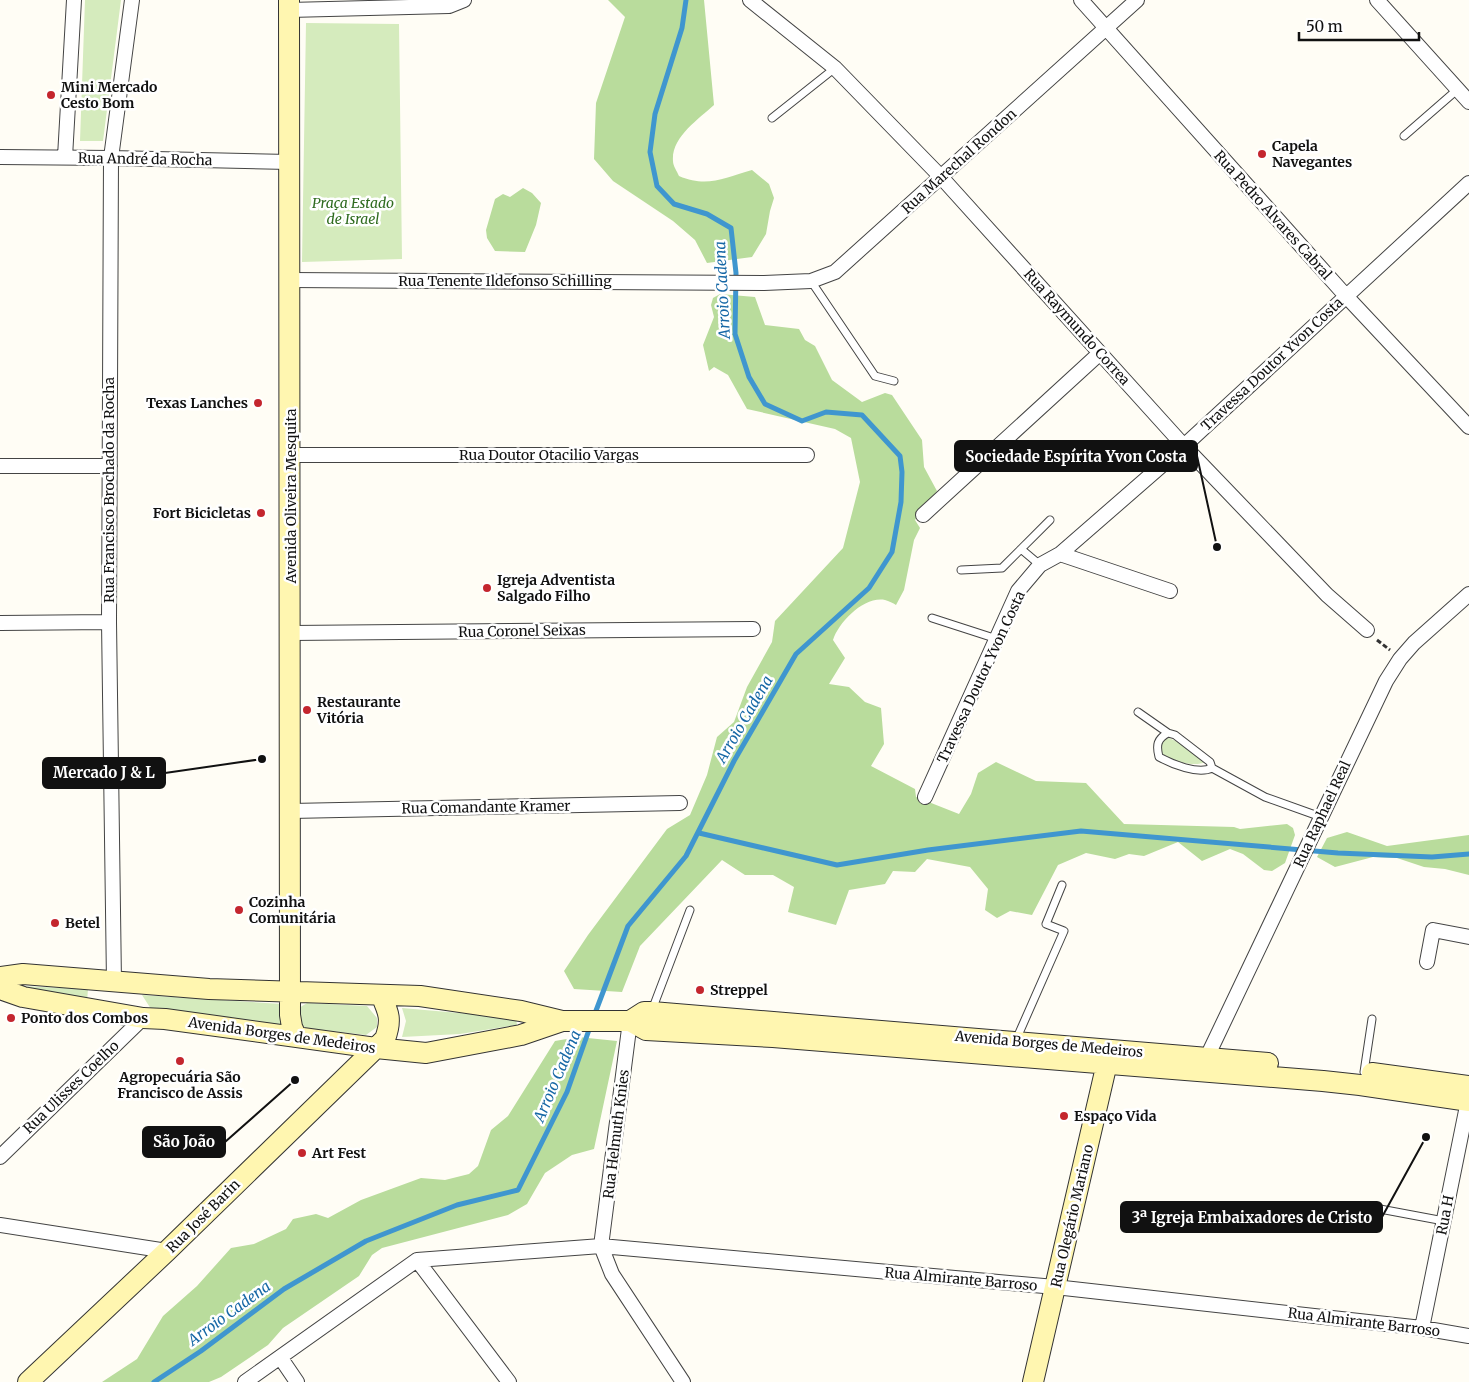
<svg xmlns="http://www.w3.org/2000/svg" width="1469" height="1382" viewBox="0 0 1469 1382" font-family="Merriweather,serif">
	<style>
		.green { fill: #d5ebbd }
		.forest { fill: #b9dc9c }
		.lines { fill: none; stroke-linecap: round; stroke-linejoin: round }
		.stream { stroke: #3f96cf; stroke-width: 5 }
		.lane-casing { stroke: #444; stroke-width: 9 }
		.street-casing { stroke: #444; stroke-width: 16 }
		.secondary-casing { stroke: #333; stroke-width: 22 }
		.path { stroke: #333; stroke-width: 3; stroke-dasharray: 5 2.5; stroke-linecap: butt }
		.lane { stroke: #fff; stroke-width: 7 }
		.street { stroke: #fff; stroke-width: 14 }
		.secondary { stroke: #fff6b0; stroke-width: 20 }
		.poi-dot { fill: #c4262e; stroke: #fff; stroke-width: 2 }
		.labels { text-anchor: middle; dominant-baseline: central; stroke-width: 5; stroke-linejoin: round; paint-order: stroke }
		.poi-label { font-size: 14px; font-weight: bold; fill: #111; stroke: #fff; text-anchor: start }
		.street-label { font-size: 14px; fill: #111; stroke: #fff }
		.park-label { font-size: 14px; font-style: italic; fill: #2f6b1f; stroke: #fff }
		.water-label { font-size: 15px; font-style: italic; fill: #1768a6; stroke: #fff }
		.leader { fill: none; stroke: #111; stroke-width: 2 }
		.callout-dot { fill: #111; stroke: #fff; stroke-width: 2 }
		.callout { fill: #111; stroke: #111; stroke-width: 2 }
		.callout-label { font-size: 15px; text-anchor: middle; font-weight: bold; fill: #fff }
	</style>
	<rect width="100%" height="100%" fill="#fffdf5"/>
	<path class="green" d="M85,0H121L103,141H80Z
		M306,23L399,24L402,259L302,262Z
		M1169,738L1180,743L1205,762C1194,768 1167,760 1159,751L1163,740Z
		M18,986L88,989L87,1002Z
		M142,995L282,1004L281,1025L151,1009Z
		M307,1003L367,1006L377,1018V1027L366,1035L305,1028L297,1020L299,1008Z
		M402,1008L516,1018L517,1025L460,1034L402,1037L406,1021Z"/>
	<path class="forest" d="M608,0H704L714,105C699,119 671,137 673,161C673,166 677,171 679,176C707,188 724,178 752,170L769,184L774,198L770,211L766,234L752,257L707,263L695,240L673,221L613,181L594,159L596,103L625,17Z
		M523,188L532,193L541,203L536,225L525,252L495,251L487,238L486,230L495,199L503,194L510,197Z
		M720,294L755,297L765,325L799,329L805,340L815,346L832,380L862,402L885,393L892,395L922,440L924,467L937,491L915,520L920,528L914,540L904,590L896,605C893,603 889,601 885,600C864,596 839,622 833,640L845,658L829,684L849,687L865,702L881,708L884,744L871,766L915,789L916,797L959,814L971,794L978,773L996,762L1036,781L1086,783L1124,824L1234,827L1240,829L1287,824L1293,828L1295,835L1285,863L1272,871L1264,870L1243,854L1230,849L1202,861L1178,842L1144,856L1129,854L1115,859L1086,853L1058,865L1032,915L1010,911L997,918L985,910L988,889L970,867L927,859L915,872L893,871L885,884L849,890L836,925L788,912L794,887L773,875H745L722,860L640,946L622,992L574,989L564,971L588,935L667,829L690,815L707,775L717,737L734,722L747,687L772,642L775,621L843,548L860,482L851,438L835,429L747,409L728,375L714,367L709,371L703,345L714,317L711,305L713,298Z
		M1347,832L1387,846L1469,835V875L1445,869L1424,867L1397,858L1373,857L1335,867L1317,857L1327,838Z
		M578,1037L617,1041L594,1149L572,1155L545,1173L527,1204L508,1215L382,1248L372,1255L359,1276L283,1328L268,1345L221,1377L209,1382H102L137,1359L163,1316L197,1286L231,1248L254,1244L286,1229L293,1219L316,1214L328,1218L361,1200L421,1178L445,1180L469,1174L478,1166L491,1130L508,1116L555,1041Z"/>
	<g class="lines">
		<path class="stream" d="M699,833L837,865L928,850L1081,831L1338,853L1432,857L1469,854
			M594,1016L628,926L686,856L734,761L796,654L869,588L892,552L901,502L902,472L900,456L862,415L826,412L802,421L765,404L749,377L735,334L736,273L731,228L707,214L674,204L657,186L650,152L655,114L682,28L686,0
			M154,1382L201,1351L284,1289L366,1241L457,1205L518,1190L567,1092L590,1027"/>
		<g class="lane-casing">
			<path id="lane" d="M772,118L835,68
				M1404,136L1458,89
				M811,281L875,376L894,381
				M1021,549L1040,565
				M961,570L1002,568L1050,520
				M932,618L997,639
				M1138,712L1168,733
				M1212,768C1198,775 1172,764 1159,757C1156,745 1157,739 1168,733L1175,735L1210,762L1212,768L1265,797L1321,817
				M652,1010L690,910
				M1016,1040L1064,931L1046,924L1062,885
				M1364,1072L1372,1019
				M1380,1209L1444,1221"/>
		</g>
		<g class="street-casing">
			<path id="street" d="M750,0L835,68L942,178L1184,446L1327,595L1367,630
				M1081,0L1346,296L1469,427
				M1377,0L1469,102
				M289,10L449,6L464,0
				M0,157L111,158L289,162
				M65,157L74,0
				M290,280L764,283L811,281L835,272L1137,0
				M291,455H807
				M0,466H110
				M923,515L1100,353
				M1060,554L1170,591
				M0,623L109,622
				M291,633L753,629
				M925,797L1018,591L1040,565L1060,554L1184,446L1469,183
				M291,811L680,803
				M1427,962L1433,930L1469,937
				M114,982L109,622L111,158L132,0
				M630,1021L601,1246L612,1274L683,1382
				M1207,1057L1386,681L1400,659L1414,643L1469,594
				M0,1157L143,1018
				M0,1225L167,1251
				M417,1260L509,1382
				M1422,1328L1468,1101
				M280,1357L297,1382
				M245,1382L417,1260L601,1246L1055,1287L1422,1328L1469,1336"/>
		</g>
		<g class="secondary-casing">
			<path id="secondary" d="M289,0L290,1015L292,1027L296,1036
				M0,977L23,974L209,989L420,996L521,1011L562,1021H630L646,1030L773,1037L1323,1081L1360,1085L1469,1101
				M0,989L23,997L143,1018L165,1019L376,1048L426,1053L521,1035L562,1021
				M630,1021L644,1012H652L1268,1063
				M1372,1073L1469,1086
				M28,1382L167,1251L385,1039C392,1020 389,1013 381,995
				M1033,1382L1110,1050"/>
		</g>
		<path class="path" d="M1377,640L1390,650"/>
		<use href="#lane" class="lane"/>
		<use href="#street" class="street"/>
		<use href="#secondary" class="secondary"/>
	</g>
	<g class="poi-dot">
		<circle cx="51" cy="95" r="5"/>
		<circle cx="1262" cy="154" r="5"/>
		<circle cx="258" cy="403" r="5"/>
		<circle cx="261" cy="513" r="5"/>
		<circle cx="487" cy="588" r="5"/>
		<circle cx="307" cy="710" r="5"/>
		<circle cx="239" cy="910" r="5"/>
		<circle cx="55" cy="923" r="5"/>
		<circle cx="700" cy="990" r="5"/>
		<circle cx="11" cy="1018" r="5"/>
		<circle cx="180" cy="1061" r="5"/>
		<circle cx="1064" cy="1116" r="5"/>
		<circle cx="302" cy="1153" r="5"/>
	</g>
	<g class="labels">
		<g class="poi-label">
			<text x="61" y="87">Mini Mercado<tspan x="61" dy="16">Cesto Bom</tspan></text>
			<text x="1272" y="146">Capela<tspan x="1272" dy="16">Navegantes</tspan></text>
			<text x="248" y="403" text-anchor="end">Texas Lanches</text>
			<text x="251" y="513" text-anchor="end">Fort Bicicletas</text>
			<text x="497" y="580">Igreja Adventista<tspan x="497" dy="16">Salgado Filho</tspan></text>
			<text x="317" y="702">Restaurante<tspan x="317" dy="16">Vitória</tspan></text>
			<text x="249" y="902">Cozinha<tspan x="249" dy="16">Comunitária</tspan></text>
			<text x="65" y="923">Betel</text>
			<text x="710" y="990">Streppel</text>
			<text x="21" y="1018">Ponto dos Combos</text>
			<text x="180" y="1077" text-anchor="middle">Agropecuária São<tspan x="180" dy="16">Francisco de Assis</tspan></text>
			<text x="1074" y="1116">Espaço Vida</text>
			<text x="312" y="1153">Art Fest</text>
		</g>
		<g class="street-label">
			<text transform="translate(145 159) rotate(1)">Rua André da Rocha</text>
			<text transform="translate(959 161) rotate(-42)">Rua Marechal Rondon</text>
			<text transform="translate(1273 215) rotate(48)">Rua Pedro Alvares Cabral</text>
			<text x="505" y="281">Rua Tenente Ildefonso Schilling</text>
			<text transform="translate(1077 327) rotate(48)">Rua Raymundo Correa</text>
			<text transform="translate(1272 364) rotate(-43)">Travessa Doutor Yvon Costa</text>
			<text x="549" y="455">Rua Doutor Otacilio Vargas</text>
			<text transform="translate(109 490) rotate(-90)">Rua Francisco Brochado da Rocha</text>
			<text transform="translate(291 496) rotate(-90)">Avenida Oliveira Mesquita</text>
			<text transform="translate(522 631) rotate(-1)">Rua Coronel Seixas</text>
			<text transform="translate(981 677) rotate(-65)">Travessa Doutor Yvon Costa</text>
			<text transform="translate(486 807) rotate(-1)">Rua Comandante Kramer</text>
			<text transform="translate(1322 814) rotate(-65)">Rua Raphael Real</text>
			<text transform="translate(282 1035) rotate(8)">Avenida Borges de Medeiros</text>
			<text transform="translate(1049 1044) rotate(5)">Avenida Borges de Medeiros</text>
			<text transform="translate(71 1087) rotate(-44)">Rua Ulisses Coelho</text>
			<text transform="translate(616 1134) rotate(-83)">Rua Helmuth Knies</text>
			<text transform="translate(1445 1215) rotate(-79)">Rua H</text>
			<text transform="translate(203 1216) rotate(-45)">Rua José Barin</text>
			<text transform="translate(1072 1216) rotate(-77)">Rua Olegário Mariano</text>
			<text transform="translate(961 1279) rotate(5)">Rua Almirante Barroso</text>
			<text transform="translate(1364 1322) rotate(7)">Rua Almirante Barroso</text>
		</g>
		<g class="park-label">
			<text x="353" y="203">Praça Estado<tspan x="353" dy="16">de Israel</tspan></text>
		</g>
		<g class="water-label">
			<text transform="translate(722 290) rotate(-93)">Arroio Cadena</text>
			<text transform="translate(744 719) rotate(-60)">Arroio Cadena</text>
			<text transform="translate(557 1076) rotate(-67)">Arroio Cadena</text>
			<text transform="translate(229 1313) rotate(-36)">Arroio Cadena</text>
		</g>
	</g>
	<path class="leader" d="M1217 547L1197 456M262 759L165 773M295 1080L225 1142M1426 1137L1382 1217"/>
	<g class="callout-dot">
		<circle cx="1217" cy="547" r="5"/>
		<circle cx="262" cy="759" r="5"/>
		<circle cx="295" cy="1080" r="5"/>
		<circle cx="1426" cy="1137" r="5"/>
	</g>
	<g class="callout">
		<rect x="955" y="441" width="242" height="30" rx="5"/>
		<rect x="43" y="758" width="122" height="30" rx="5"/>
		<rect x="143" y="1127" width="82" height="30" rx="5"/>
		<rect x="1121" y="1202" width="261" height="30" rx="5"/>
	</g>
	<g class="callout-label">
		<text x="1076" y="462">Sociedade Espírita Yvon Costa</text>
		<text x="104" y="778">Mercado J &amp; L</text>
		<text x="184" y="1147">São João</text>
		<text x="1252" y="1223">3ª Igreja Embaixadores de Cristo</text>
	</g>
	<path d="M1299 32v8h120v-8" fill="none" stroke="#111111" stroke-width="2.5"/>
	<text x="1306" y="32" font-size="15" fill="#111111" stroke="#ffffff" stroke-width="4" paint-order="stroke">50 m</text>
</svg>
